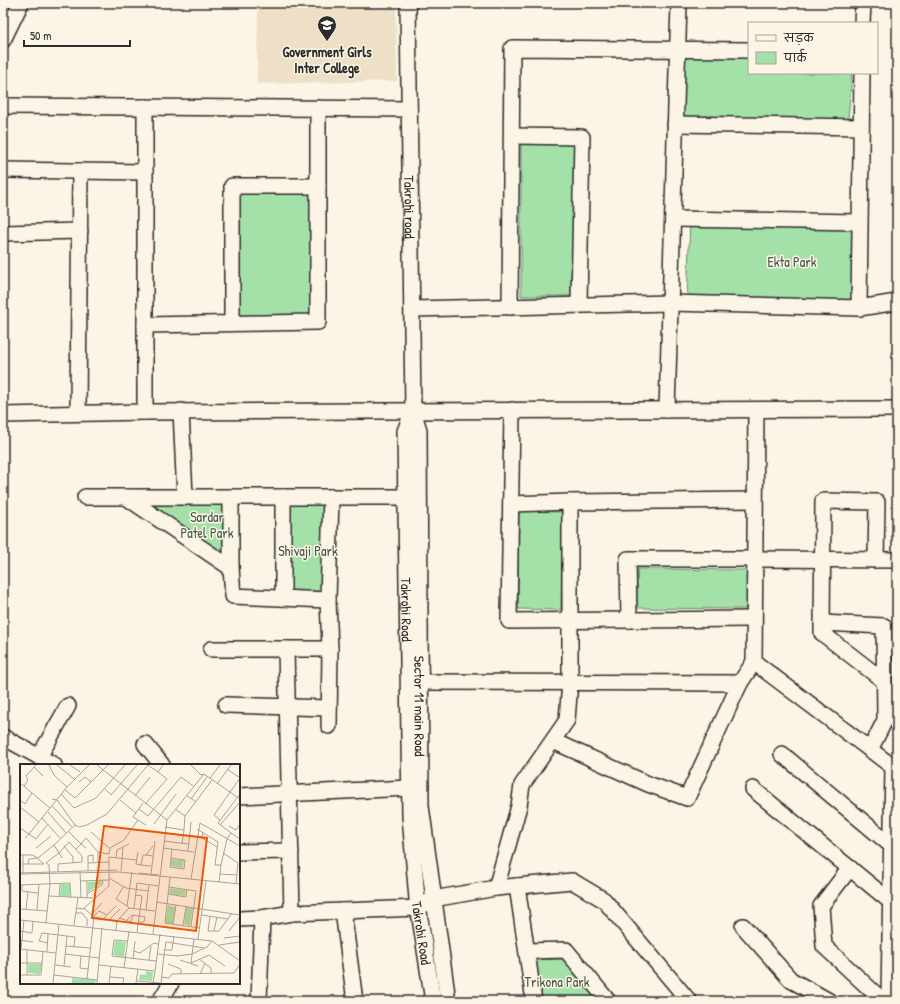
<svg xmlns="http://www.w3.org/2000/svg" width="900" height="1004" viewBox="0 0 900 1004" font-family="'Patrick Hand','Playpen Sans Deva',sans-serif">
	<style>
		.built { fill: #eedfc7 }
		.green { fill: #a4e1a9; stroke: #68866a }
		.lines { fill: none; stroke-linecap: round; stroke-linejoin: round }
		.minor-casing { stroke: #2b2b2b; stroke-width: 18 }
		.minor { stroke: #fcf5e5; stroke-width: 15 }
		.labels { text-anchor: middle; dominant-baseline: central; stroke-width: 3; stroke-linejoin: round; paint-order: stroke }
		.poi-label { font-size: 14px; font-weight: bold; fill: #2b2b2b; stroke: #fcf5e5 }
		.street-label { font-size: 14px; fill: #2b2b2b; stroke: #fcf5e5 }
		.park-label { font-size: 14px; fill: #49584a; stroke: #fcf5e5 }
		.inset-road { fill: none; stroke: #a8a49b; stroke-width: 1 }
		.view { fill: #e8590c; fill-opacity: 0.15; stroke: #e8590c; stroke-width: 2 }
		.inset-edge { fill: none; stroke: #2b2b2b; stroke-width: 2 }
	</style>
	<rect width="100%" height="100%" fill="#fcf5e5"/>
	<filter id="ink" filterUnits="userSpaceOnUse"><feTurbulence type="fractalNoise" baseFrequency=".025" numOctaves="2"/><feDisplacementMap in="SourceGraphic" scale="8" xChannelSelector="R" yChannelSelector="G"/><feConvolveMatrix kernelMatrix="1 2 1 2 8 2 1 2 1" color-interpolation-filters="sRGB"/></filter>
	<g filter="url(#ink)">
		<path class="built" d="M258,3H396L397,81L257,84Z"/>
		<path class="green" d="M684,56H749V73H852L848,120L683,117Z
			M574,142L571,296H521V144Z
			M236,192H311V317L239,318Z
			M690,220L856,221L855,304L687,299Z
			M227,503L228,563L141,504Z
			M290,504L326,505L324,596L290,594Z
			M519,511L562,512L561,610L518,609Z
			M637,569L748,570V609L637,608Z
			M564,959L597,1001H540L534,960Z"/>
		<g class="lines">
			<g class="minor-casing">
				<g id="minor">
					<path id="s1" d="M408,3L413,411L419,430L421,806L448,1001"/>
					<path d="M862,23L863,3"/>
					<path d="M3,40L21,3"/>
					<path d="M3,106L409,109"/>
					<path d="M145,107V412"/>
					<path d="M318,108V186"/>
					<path d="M675,124L861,127"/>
					<path d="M512,136L582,137L579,305"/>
					<path d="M3,170L145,172"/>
					<path d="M673,219L859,222"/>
					<path d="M3,233L80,231"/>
					<path d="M510,307L512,48L749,50"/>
					<path d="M859,308L897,302"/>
					<path d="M412,309L670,303L859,308L862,73"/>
					<path d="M145,325L318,322V186H232V323"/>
					<path d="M512,410L509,621L754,619"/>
					<path d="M667,410L679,3"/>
					<path d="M756,410L754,662L893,767H897"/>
					<path d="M181,411L185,497"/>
					<path id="s2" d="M413,411L405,431L410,816L417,899L433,1001"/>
					<path d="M78,413L80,171"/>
					<path d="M3,415L145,412L897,409"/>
					<path d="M85,497H405"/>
					<path d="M126,497L231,568V497"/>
					<path d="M511,504L570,502L755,500"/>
					<path d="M876,560L877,502L823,501L822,633L884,681"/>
					<path d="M231,568L233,596L328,600L331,497"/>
					<path d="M283,598V497"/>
					<path d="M629,620L628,559H754L897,560"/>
					<path d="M822,623L884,626L885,720L870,750"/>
					<path d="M211,649H330L328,600"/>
					<path d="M286,649L292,913L418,908L433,899L496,888L572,881L604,900L689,1001"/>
					<path d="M410,682L740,683L754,662"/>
					<path d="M226,705L329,708"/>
					<path d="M329,726L330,649"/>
					<path d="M3,737L54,765"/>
					<path d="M553,741L648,784L687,798L740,683"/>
					<path d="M145,744L162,765"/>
					<path d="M782,754L892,846"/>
					<path d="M39,757L68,706"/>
					<path d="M753,789L891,902"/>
					<path d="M239,796L409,788"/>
					<path d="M239,852L291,851"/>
					<path d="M850,868L821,906L824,946L883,1001"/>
					<path d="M517,886L534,1001"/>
					<path d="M496,888L519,806L522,785L567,720L570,683V502"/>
					<path d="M343,911L355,1001"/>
					<path d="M239,919L262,918"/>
					<path d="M743,926L791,980L829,1001"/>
					<path d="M527,951L566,950L608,1001"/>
					<path d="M160,1001L171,983"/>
					<path d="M259,1001L262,918L292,913"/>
					<path d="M884,1001L889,994L893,767"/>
				</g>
			</g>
			<use href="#minor" class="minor"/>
		</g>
	</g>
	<defs>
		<g id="school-pin" transform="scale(1)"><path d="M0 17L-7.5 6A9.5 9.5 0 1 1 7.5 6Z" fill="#2b2b2b" stroke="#fcf5e5"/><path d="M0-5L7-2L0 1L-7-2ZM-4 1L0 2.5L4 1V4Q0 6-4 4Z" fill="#fff"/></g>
	</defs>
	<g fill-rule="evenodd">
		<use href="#school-pin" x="327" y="25"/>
	</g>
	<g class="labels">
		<g class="poi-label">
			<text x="327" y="51">Government Girls<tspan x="327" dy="16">Inter College</tspan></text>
		</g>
		<g class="street-label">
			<text stroke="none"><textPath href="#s1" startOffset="204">Takrohi road</textPath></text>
			<text stroke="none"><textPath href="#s2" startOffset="200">Takrohi Road</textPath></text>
			<text stroke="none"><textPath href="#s1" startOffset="704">Sector 11 main Road</textPath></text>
			<text stroke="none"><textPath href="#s2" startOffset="524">Takrohi Road</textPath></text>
		</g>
		<g class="park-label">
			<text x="792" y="261">Ekta Park</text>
			<text x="207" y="516">Sardar<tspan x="207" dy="16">Patel Park</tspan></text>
			<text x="308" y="550">Shivaji Park</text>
			<text x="557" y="981">Trikona Park</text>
		</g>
	</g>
	<g transform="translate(20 764)">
		<rect width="220" height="220" fill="#fcf5e5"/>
		<path d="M151,95L164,96L163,104L151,102ZM82,117L81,120L68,128V118ZM41,120H50V133L40,132ZM150,124L166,126L165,132L149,130ZM148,141L156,143L153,160L145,159ZM166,143L173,144L170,162L164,160ZM95,177L106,178L104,193L93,191ZM8,200H22L20,210L8,209ZM126,207L133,208L132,217L119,216L120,210L126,211ZM52,214L76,216L75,219H52Z" fill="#a4e1a9"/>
		<path class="inset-road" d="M29,1L34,11L47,23L69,1M37,1L54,15M50,1L60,8M77,1L147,56L133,170M171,1L181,11L184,10L220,35M14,3L23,12M207,5L220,14M190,14L200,1M59,18L65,13L71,18M0,19L4,22L8,16L6,12L16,1M197,20L211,1M84,24L91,31L117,1M45,26L55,34L88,1M12,29L30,44M41,30L54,44L76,34L105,1M166,31L176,38M115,32L130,13M32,35L37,36L55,61M171,35L187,13M0,36L5,40L12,29L4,22M100,36L116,49M123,39L113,53L126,61M125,40L147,15L138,8M32,42L52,63M0,43L19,58M119,45L128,52L161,13L173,22M155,45L165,52L192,16M28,48L46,69M22,54L40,74M147,56L184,10M200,56L194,51L220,14M134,60L156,30M200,61L220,38M209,62L216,66L220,60M145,63L164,66L165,52M0,64L9,70L47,23M177,65L198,78L195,101H201L199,118M48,67L61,80L56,85M71,68L89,84M183,68L182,74L197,83M211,69L198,59L220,30M5,74L9,70L16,75L28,60M144,77L168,80M162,80L164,66M44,82L53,93V99M16,84L31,72M66,84L61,80L66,74L78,88M143,84L174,88M168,87L171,58M118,88L116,100L121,101M203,89L218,99L216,120M89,90L90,84L104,76L118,56M0,91H12L18,94L34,81M3,91V109M126,91H123L121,101L131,102M133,92L126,91L133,82M96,94L97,86L109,80M151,94L165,96L164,105L150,103L152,85M78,98V88L89,90M68,99V92L73,91V98M2,100H24L18,95M8,100L9,95L18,94M201,101L207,75L211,69L220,75M60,107L61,134M68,107V99L89,98M101,107L103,84M38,108V100L62,98V92L49,78L39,89L42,94M0,109L97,106M119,109L139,111M0,110L99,108L220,120M131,110L135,77M200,110L217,111M150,113L145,159L180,164M89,114L106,124L128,127M171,115L180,59L220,82M60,117L89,116M67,117V134M0,121L50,119L51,134M2,121V127L18,129M104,122L96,135L107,142M149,123L176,127L171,162M67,130L82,121L83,117M148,130L166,133L167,125M115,131L122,132L117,168M28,132L73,134M39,133L40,120M136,138L220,151M56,144L65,145L74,153L97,157M109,144L107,142L112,108M114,144L117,119L138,122M0,145L27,147M6,145L8,128M63,145L89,122V93L117,96M17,146L19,120M126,146L129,121M56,149H62L67,155V162M71,151L82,139M182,151L208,155M190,152L188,167H199L212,149M73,153L79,147L87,151M99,154L111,158L113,151M83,155L96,142M0,156L192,177L220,197M89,156L100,145M106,157L112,151L125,153L124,158H118M26,159L30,120L29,101L26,99L39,89L34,81L55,61L59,63L67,61L87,50L128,1L138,8L143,1M153,160L156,141M54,161L58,134M163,161L166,143M96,166L97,157L109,144L135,147M0,167L12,169L13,157M194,167L197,153M209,167L220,153M204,174L220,172M178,175L186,117M0,176L13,178M107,177L94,176L92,192L136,197M28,179L19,177L22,169L55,173L54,183M199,181L220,178M46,182L70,184M0,185L36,189M1,185L4,156M144,186H152L153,179L184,184M114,187L120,189L134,179L138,180M27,188L28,170M45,190L79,194M137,190L157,192L172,190L187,183L192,177M144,191L146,178L153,179L154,172M61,192L60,204L68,205M113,195L115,177M179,195L191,204V209M129,196L131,182M160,196L178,202M0,199H22M171,199L189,191L205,202M171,199L174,175M148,200L161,205V210M35,201L51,203M79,201L135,207L140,170M44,202L47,172M104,204L109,167M180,210L185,199M0,211H21L23,188M7,211V186M34,211L77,216M90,213L104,214L103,219M141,213L149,214L152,210L214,209L220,200M67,215L74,153M117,217L140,219M33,219L39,160M77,219L82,164M89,219L91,202M116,219L118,205M133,219L135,207M141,219L144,191"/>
		<path class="view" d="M84,62L187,74L176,167L72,154Z"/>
		<rect width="220" height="220" class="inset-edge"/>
	</g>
	<rect width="900" height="1004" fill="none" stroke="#fcf5e5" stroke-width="16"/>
	<rect x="8" y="8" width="884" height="988" fill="none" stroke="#2b2b2b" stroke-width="1.5" filter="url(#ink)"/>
	<rect x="748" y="22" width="130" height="52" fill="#fcf5e5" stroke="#a8a49b"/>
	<rect x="756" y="35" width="20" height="6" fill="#fcf5e5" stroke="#a8a49b"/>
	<text x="784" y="42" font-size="12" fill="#2b2b2b">सड़क</text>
	<rect x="756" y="52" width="20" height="12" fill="#a4e1a9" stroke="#a8a49b"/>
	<text x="784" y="62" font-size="12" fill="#2b2b2b">पार्क</text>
	<path d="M24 40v6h106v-6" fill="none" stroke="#2b2b2b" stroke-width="2"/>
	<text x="30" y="40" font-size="12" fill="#2b2b2b" stroke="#fcf5e5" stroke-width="3" paint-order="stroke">50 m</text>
</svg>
